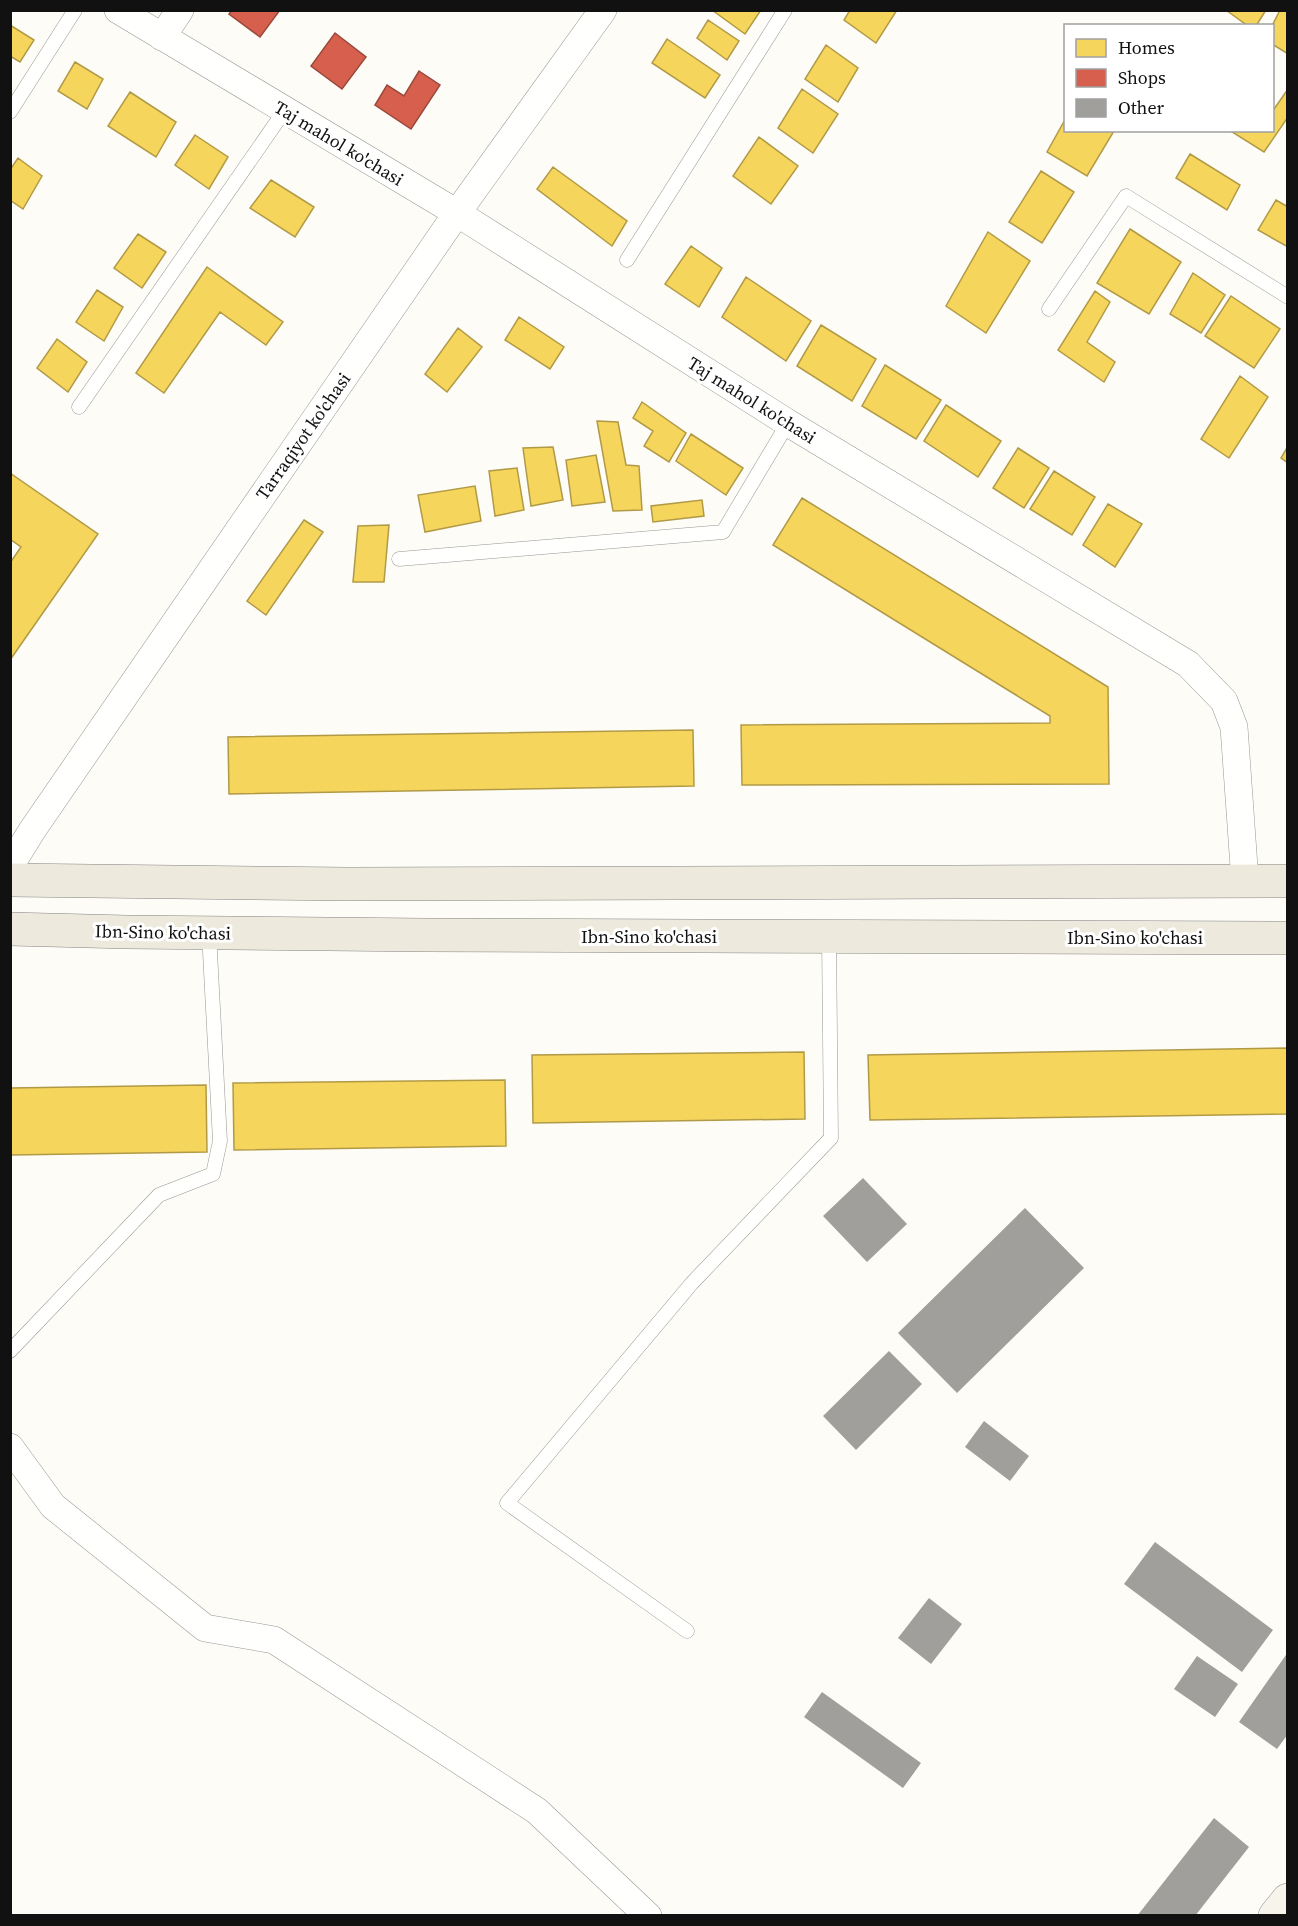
<svg xmlns="http://www.w3.org/2000/svg" width="1298" height="1926" viewBox="0 0 1298 1926" font-family="'Source Serif 4',serif">
	<style>
		.homes { fill: #f6d55c; stroke: #b19a46; stroke-width: 1.5 }
		.shops { fill: #d6604d; stroke: #9b483b; stroke-width: 1.5 }
		.building { fill: #a19f9c }
		.lines { fill: none; stroke-linecap: round; stroke-linejoin: round }
		.lane-casing { stroke: #979795; stroke-width: 15 }
		.street-casing { stroke: #979795; stroke-width: 28 }
		.secondary-casing { stroke: #8e8d8b; stroke-width: 34 }
		.primary-casing { stroke: #858482; stroke-width: 34 }
		.lane { stroke: #fffffe; stroke-width: 14 }
		.street { stroke: #fffffe; stroke-width: 27 }
		.secondary { stroke: #f6f4eb; stroke-width: 33 }
		.primary { stroke: #ede9dc; stroke-width: 33 }
		.labels { text-anchor: middle; dominant-baseline: central; stroke-width: 6; stroke-linejoin: round; paint-order: stroke }
		.street-label { font-size: 18px; fill: #111; stroke: #fff }
	</style>
	<rect width="100%" height="100%" fill="#fdfcf7"/>
	<path class="homes" d="M712,10H761L745,34Z
		M850,10H897L876,43L844,20Z
		M1226,10H1266L1256,26H1248Z
		M1280,10L1288,12V54L1272,44V26Z
		M708,20L739,41L727,60L697,38Z
		M10,25L34,40L20,62L10,56Z
		M667,39L720,75L705,98L652,63Z
		M826,45L858,68L838,102L805,79Z
		M75,62L103,79L87,109L58,91Z
		M802,89L838,114L813,153L778,128Z
		M1288,89V117L1264,152L1229,130H1272V112Z
		M130,92L176,122L156,157L108,126Z
		M1066,118V130L1114,131L1087,176L1047,152Z
		M195,135L228,157L209,189L175,165Z
		M759,137L798,166L771,204L733,176Z
		M1190,154L1240,185L1227,210L1176,178Z
		M18,158L42,176L23,209L10,200V170Z
		M553,167L627,221L612,246L537,189Z
		M1041,171L1074,192L1042,243L1009,222Z
		M271,180L314,207L295,237L250,208Z
		M1276,200L1288,207V247L1258,230Z
		M1130,229L1181,262L1149,314L1097,283Z
		M988,232L1030,261L986,333L946,306Z
		M138,234L166,252L142,288L114,268Z
		M691,246L722,268L699,307L665,284Z
		M207,267L283,322L266,345L220,312L164,393L136,373Z
		M1193,273L1225,295L1201,333L1170,314Z
		M746,277L811,321L786,361L722,317Z
		M97,290L123,307L104,341L76,322Z
		M1095,291L1110,302L1087,342L1115,362L1104,382L1058,350Z
		M1231,296L1280,329L1254,368L1205,336Z
		M519,317L564,347L550,369L505,340Z
		M821,325L876,359L852,401L797,366Z
		M458,328L482,347L447,392L425,374Z
		M57,339L87,362L68,392L37,368Z
		M885,365L941,400L916,439L862,406Z
		M1240,376L1268,397L1229,458L1201,439Z
		M642,402L686,433L669,462L644,446L653,431L633,418Z
		M946,405L1001,441L978,477L924,441Z
		M597,421L618,422L626,465L639,466L642,510L613,511Z
		M691,434L743,468L726,495L676,461Z
		M1288,446V463L1281,458Z
		M553,447L563,500L531,506L523,448Z
		M1018,448L1049,468L1024,508L993,488Z
		M596,455L605,502L572,506L566,460Z
		M517,468L524,510L495,516L489,471Z
		M1054,471L1095,497L1072,535L1030,509Z
		M10,473L98,534L10,660V563L21,547L10,539Z
		M475,486L481,521L425,532L418,495Z
		M802,498L1108,687L1109,784L742,785L741,725L1050,723V716L773,545Z
		M702,500L704,516L653,522L651,506Z
		M1108,504L1142,524L1115,567L1083,545Z
		M304,520L323,532L266,615L247,601Z
		M389,525L384,582H353L358,526Z
		M693,730L694,786L229,794L228,737Z
		M1288,1048V1114L870,1120L868,1055Z
		M804,1052L805,1119L533,1123L532,1055Z
		M505,1080L506,1146L234,1150L233,1083Z
		M206,1085L207,1152L10,1155V1088Z"/>
	<path class="shops" d="M232,10H280L260,37L229,14Z
		M335,33L366,57L342,89L311,66Z
		M419,71L440,85L411,129L375,105L387,85L404,96Z"/>
	<path class="building" d="M863,1178L907,1224L867,1262L823,1216Z
		M1025,1208L1084,1268L957,1393L898,1333Z
		M889,1351L922,1384L856,1450L823,1416Z
		M984,1421L1029,1456L1010,1481L965,1447Z
		M1155,1542L1273,1630L1242,1672L1124,1584Z
		M929,1598L962,1624L931,1664L898,1638Z
		M1288,1652V1734L1277,1749L1239,1722Z
		M1197,1656L1238,1684L1215,1717L1174,1689Z
		M822,1692L921,1763L903,1788L804,1717Z
		M1214,1818L1249,1847L1195,1916H1137Z"/>
	<g class="lines">
		<g class="lane-casing">
			<path id="lane" d="M10,112L75,10
				M627,260L785,10
				M1049,309L1126,196L1288,297
				M79,407L285,110
				M399,559L723,532L788,423
				M10,1351L159,1195L213,1174L220,1141L209,933
				M687,1631L507,1503L692,1283L831,1138L829,936"/>
		</g>
		<g class="street-casing">
			<path id="street" d="M118,10L457,213L788,423L1188,664L1224,701L1234,727L1245,881
				M162,37L180,10
				M10,866L33,829L457,213L603,10
				M10,1447L53,1506L205,1628L274,1640L537,1811L648,1916"/>
		</g>
		<g class="secondary-casing">
			<path id="secondary" d="M1275,1916L1288,1900"/>
		</g>
		<g class="primary-casing">
			<path id="primary" d="M10,880L348,884L1288,881
				M10,929L127,932L426,935L1288,938"/>
		</g>
		<use href="#lane" class="lane"/>
		<use href="#street" class="street"/>
		<use href="#secondary" class="secondary"/>
		<use href="#primary" class="primary"/>
	</g>
	<g class="labels">
		<g class="street-label">
			<text transform="translate(339 143) rotate(31)">Taj mahol ko'chasi</text>
			<text transform="translate(752 400) rotate(32)">Taj mahol ko'chasi</text>
			<text transform="translate(303 436) rotate(-55)">Tarraqiyot ko'chasi</text>
			<text transform="translate(163 932) rotate(1)">Ibn-Sino ko'chasi</text>
			<text x="649" y="936">Ibn-Sino ko'chasi</text>
			<text x="1135" y="937">Ibn-Sino ko'chasi</text>
		</g>
	</g>
	<rect width="1298" height="1926" fill="none" stroke="#111111" stroke-width="24"/>
	<rect x="1064" y="24" width="210" height="108" fill="#ffffff" stroke="#a0a0a0" stroke-width="1.5"/>
	<rect x="1076" y="39" width="30" height="18" fill="#f6d55c" stroke="#a0a0a0" stroke-width="1.5"/>
	<text x="1118" y="54" font-size="18" fill="#111111">Homes</text>
	<rect x="1076" y="69" width="30" height="18" fill="#d6604d" stroke="#a0a0a0" stroke-width="1.5"/>
	<text x="1118" y="84" font-size="18" fill="#111111">Shops</text>
	<rect x="1076" y="99" width="30" height="18" fill="#a19f9c" stroke="#a0a0a0" stroke-width="1.5"/>
	<text x="1118" y="114" font-size="18" fill="#111111">Other</text>
</svg>
